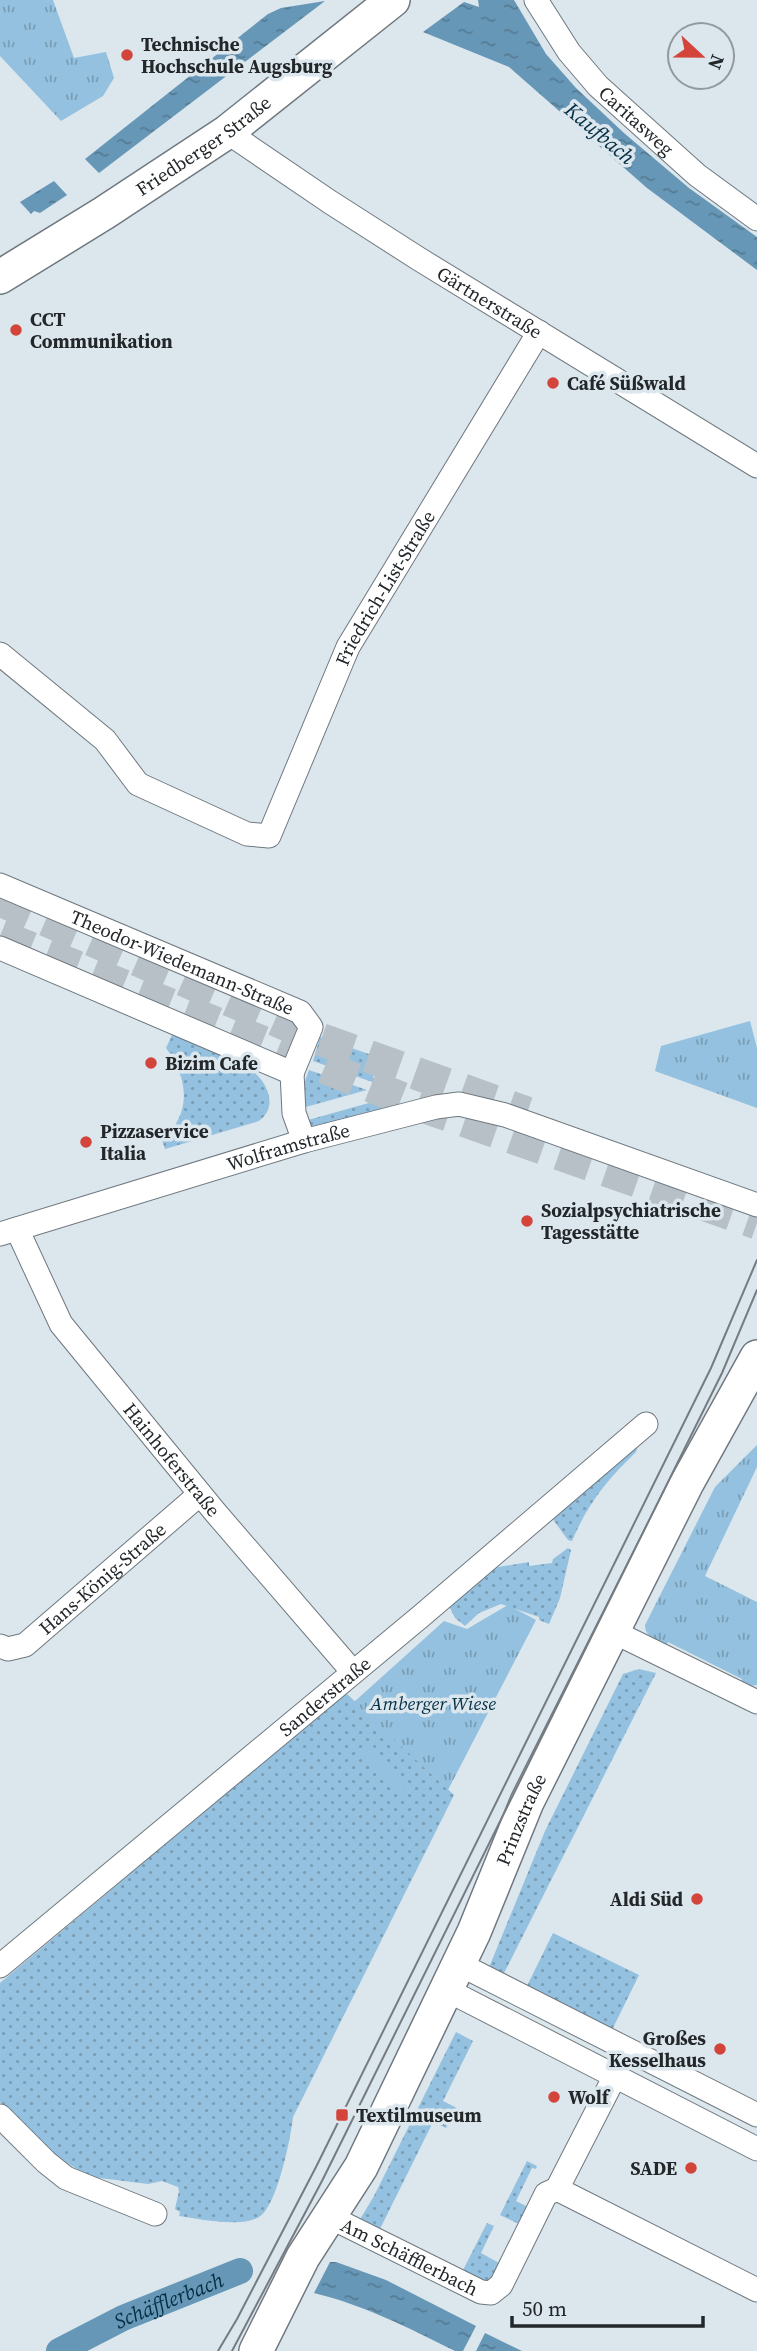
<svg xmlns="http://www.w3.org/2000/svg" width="757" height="2351" viewBox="0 0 757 2351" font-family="'Source Serif 4',serif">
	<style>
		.grass { fill: url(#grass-dots) }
		.park { fill: url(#park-tufts) }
		.pitch { fill: #94c1df }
		.water { fill: url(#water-ripples) }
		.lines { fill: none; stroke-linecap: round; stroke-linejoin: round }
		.canal { stroke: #6797b6; stroke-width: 26 }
		.secondary-tunnel { stroke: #b6c0c6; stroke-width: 33; stroke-dasharray: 33 17; stroke-linecap: butt }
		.street-casing { stroke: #6f787f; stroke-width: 25 }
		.secondary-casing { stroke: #6f787f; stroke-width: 36 }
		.street { stroke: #fff; stroke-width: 23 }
		.secondary { stroke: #fff; stroke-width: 33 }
		.tram { stroke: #757c81; stroke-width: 2 }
		.poi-dot { fill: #d3453b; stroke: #dbe6ed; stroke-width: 2.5 }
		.labels { text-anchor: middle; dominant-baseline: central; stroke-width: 7; stroke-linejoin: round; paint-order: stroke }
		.poi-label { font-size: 19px; font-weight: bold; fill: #23272a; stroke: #dbe6ed; text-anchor: start }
		.street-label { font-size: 19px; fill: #23272a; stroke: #dbe6ed }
		.park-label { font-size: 19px; font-style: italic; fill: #063047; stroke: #dbe6ed }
		.water-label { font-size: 21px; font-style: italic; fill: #042e44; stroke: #dbe6ed }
	</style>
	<defs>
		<pattern id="grass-dots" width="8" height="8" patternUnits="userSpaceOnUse" patternTransform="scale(1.75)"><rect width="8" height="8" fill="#94c1df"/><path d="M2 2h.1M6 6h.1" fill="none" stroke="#789db5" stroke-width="1.8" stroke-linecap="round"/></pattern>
		<pattern id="park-tufts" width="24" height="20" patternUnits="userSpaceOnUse" patternTransform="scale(1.75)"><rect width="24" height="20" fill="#94c1df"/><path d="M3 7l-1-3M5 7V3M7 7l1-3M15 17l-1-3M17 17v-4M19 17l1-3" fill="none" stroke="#789db5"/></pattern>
		<pattern id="water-ripples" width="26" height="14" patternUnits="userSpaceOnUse" patternTransform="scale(1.75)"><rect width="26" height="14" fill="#6797b6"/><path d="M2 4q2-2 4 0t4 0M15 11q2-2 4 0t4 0" fill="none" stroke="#547b94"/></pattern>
	</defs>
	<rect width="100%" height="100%" fill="#dbe6ed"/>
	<path class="grass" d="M173,1033C203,1046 263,1061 269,1097C271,1107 267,1115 259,1121L165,1149L162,1140C193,1113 188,1078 166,1048Z
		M320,1037L383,1059L382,1064L379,1063L373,1077L376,1079L375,1083L313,1061Z
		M309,1070L367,1090L302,1108L300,1095Z
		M383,1099L394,1105L311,1129L308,1120Z
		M638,1446L636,1452C607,1480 588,1503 572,1541L568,1540L552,1518Z
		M568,1548L571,1550L560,1598L549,1624L539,1620V1617L501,1604L479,1613L465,1626L455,1618L448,1604L492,1568L529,1562V1566L552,1563L553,1559Z
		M639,1669L656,1673L502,1977L488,1970L545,1831L623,1674Z
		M346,1693L454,1795L293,2117C291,2137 277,2207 259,2217C241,2228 200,2219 179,2216L180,2212L175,2209L179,2191L178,2187L162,2181L148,2184L92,2177L80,2171L58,2157L0,2102V1983Z
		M553,1933L639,1975L612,2030L526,1988Z
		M456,2032L473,2041L443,2101L457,2108L446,2128L433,2122L379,2231L359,2221L374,2196Z
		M527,2161L537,2166L536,2169L532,2168L516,2201L530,2208L521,2225L500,2215Z
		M487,2223L494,2226L481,2253L499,2263L503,2271L487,2282L462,2272Z"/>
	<path class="park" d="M0,0H53L74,58L106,52L114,78L103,96L61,121L0,56Z
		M750,1021L757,1048V1108L655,1071L661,1046Z
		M757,1445V1467L705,1576L757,1602V1685L749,1686L741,1683L742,1679L668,1642L666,1646C656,1640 645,1637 645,1625L715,1487Z
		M508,1605L536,1620L448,1790L354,1702L444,1621L467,1629Z"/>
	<path class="pitch" d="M368,1741L409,1784L399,1794L358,1751Z"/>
	<path class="water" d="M478,0H514L546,54L576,88L624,133L689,188L757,237V270L647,188L509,67L423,32L464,2L479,7Z
		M325,1L99,173L85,159L268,14L281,8Z
		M54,181L67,195L40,213L34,211L31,214L20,202Z
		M330,2262H336L386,2280L476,2326L463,2351H455C409,2328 364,2305 314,2293Z
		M485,2333L522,2351H476Z"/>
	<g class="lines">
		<path class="canal" id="s1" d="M59,2351L123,2318L240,2271"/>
		<path class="secondary-tunnel" d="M0,900L317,1038L527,1113
			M0,936L408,1101L757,1223"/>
		<g class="street-casing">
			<g id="street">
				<path id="s2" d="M536,0L569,52L598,86L697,175L757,219"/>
				<path id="s3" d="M227,132L330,202L419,259L757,466"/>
				<path id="s4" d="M0,654L105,740L138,784L247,834L269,836L348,647L539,332"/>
				<path id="s5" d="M0,885L300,1012L311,1027L292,1073L0,948"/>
				<path d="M292,1073L294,1113L304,1141"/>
				<path id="s6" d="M17,1229L61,1324L215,1512L353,1672"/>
				<path id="s7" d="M0,1234L304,1141L436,1107L459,1104L505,1115L757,1205"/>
				<path d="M612,1631L757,1702"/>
				<path id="s8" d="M0,1646L8,1649L25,1645L200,1494"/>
				<path d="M459,1964L757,2115"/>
				<path id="s9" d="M0,1966L420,1617L646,1424"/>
				<path d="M447,1990L757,2149"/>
				<path d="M0,2116L46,2162L66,2178L155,2214"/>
				<path d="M557,2189L757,2290"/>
				<path id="s10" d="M330,2217L481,2292L491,2293L501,2285L546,2194L557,2189L615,2076"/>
			</g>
		</g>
		<g class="secondary-casing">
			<g id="secondary">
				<path id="s11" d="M0,277L104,213L227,132L393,0"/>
				<path id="s12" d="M256,2351L303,2257L361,2167L474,1932L527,1802L687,1483L757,1357"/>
			</g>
		</g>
		<use href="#street" class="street"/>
		<use href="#secondary" class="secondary"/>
		<path class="tram" d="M218,2351L237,2319L316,2167L711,1368L757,1260
			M232,2351L323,2179L722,1373L757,1290"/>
	</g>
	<g class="poi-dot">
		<circle cx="127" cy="55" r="7"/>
		<circle cx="16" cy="330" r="7"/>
		<circle cx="553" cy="383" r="7"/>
		<circle cx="151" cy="1063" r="7"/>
		<circle cx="86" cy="1142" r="7"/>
		<circle cx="527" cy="1221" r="7"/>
		<circle cx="697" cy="1899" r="7"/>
		<circle cx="720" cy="2049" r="7"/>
		<circle cx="554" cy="2097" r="7"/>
		<rect x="335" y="2108" width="14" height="14" rx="3.5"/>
		<circle cx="691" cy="2168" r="7"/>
	</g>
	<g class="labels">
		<g class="poi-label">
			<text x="141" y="44">Technische<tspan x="141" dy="22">Hochschule Augsburg</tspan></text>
			<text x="30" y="319">CCT<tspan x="30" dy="22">Communikation</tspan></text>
			<text x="567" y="383">Café Süßwald</text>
			<text x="165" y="1063">Bizim Cafe</text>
			<text x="100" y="1131">Pizzaservice<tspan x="100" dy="22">Italia</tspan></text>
			<text x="541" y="1210">Sozialpsychiatrische<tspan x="541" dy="22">Tagesstätte</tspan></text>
			<text x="683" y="1899" text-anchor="end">Aldi Süd</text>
			<text x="706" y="2038" text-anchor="end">Großes<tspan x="706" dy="22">Kesselhaus</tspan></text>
			<text x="568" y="2097">Wolf</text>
			<text x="356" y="2115">Textilmuseum</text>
			<text x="677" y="2168" text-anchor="end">SADE</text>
		</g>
		<g class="street-label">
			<text stroke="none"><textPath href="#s2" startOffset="158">Caritasweg</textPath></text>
			<text stroke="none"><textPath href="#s11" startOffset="242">Friedberger Straße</textPath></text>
			<text stroke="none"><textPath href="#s3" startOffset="313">Gärtnerstraße</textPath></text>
			<text stroke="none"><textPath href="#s4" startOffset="607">Friedrich-List-Straße</textPath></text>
			<text stroke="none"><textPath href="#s5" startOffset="198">Theodor-Wiedemann-Straße</textPath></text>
			<text stroke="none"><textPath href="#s7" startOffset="301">Wolframstraße</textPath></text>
			<text stroke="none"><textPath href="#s6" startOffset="280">Hainhoferstraße</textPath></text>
			<text stroke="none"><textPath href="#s8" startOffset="128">Hans-König-Straße</textPath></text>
			<text stroke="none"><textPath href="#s9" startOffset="422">Sanderstraße</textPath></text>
			<text stroke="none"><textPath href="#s12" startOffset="595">Prinzstraße</textPath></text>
			<text stroke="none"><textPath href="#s10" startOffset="89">Am Schäfflerbach</textPath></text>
		</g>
		<g class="park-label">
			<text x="433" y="1703">Amberger Wiese</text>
		</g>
		<g class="water-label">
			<text transform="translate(600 133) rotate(40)">Kaufbach</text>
			<text stroke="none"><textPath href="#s1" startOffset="121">Schäfflerbach</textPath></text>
		</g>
	</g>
	<g transform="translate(701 56) rotate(112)"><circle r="33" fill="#dbe6ed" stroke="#919a9f" stroke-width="2"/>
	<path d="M0-5L12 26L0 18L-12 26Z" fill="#d3453b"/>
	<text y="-10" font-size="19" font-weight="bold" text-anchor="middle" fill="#23272a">N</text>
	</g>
	<path d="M512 2316v10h191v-10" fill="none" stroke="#23272a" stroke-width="3.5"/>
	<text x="522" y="2316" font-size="21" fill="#23272a" stroke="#dbe6ed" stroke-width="5" paint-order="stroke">50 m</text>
</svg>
